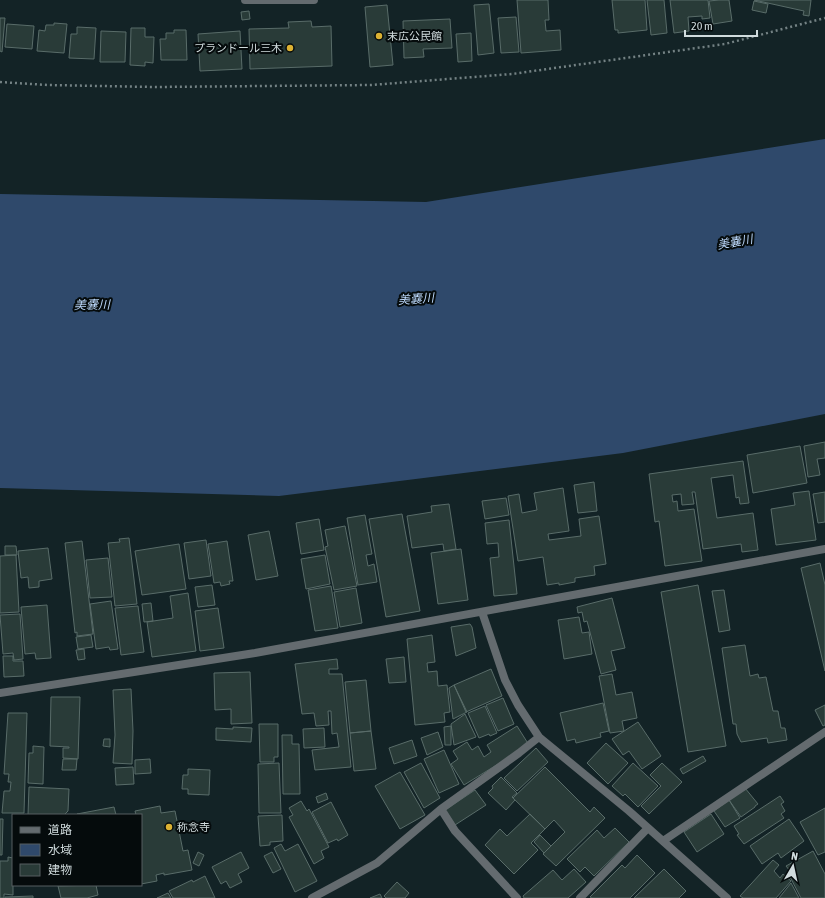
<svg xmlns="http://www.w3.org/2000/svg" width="825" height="898" viewBox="0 0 825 898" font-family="'Asap Condensed','Noto Sans JP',sans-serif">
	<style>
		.water { fill: #2f496b }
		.building { fill: #293b38; stroke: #596c69 }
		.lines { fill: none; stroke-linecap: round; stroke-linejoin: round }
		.path { stroke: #748284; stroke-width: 2.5; stroke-dasharray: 2 3; stroke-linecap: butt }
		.minor { stroke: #646b6f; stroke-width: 8 }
		.poi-dot { fill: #dcb233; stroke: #050b0c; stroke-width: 1.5 }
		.labels { text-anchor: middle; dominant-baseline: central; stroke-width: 4; stroke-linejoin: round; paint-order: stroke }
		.poi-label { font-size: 11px; fill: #d0dbdd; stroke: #050b0c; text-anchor: start }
		.water-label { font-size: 12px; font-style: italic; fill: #bcd8fb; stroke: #050b0c }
	</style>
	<rect width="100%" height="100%" fill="#132326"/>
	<path class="water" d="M825,139V414L623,453L279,496L0,488V194L426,202Z"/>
	<path class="building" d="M517,0H548L549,20H545L546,31L560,30L561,50L521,53Z
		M612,0H645L647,30L618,33V30H615Z
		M647,0H664L667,33L651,35Z
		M670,0H708L710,18L702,19V16L688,17L689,31L674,33Z
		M719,0H729L732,21L713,24L709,1Z
		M754,0H811L809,16L803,15L804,11Z
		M754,1L768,4L766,13L752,10Z
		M489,4L494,53L478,55L474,5Z
		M387,5L393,65L370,67L365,7Z
		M249,11L250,19L242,20L241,12Z
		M516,17L519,52L501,53L498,18Z
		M0,18H5L2,52L0,51Z
		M450,19L452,48L423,49L424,57L404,58L403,21Z
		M311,21L312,27L331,26L332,66L250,69L249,29L289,28L288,22Z
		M54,23L67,24L64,53L37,51L39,30L45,31L46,25H54Z
		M7,24L34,26L32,49L5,47Z
		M77,27L96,28L94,59L69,58L71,34H77Z
		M131,28H145V37H154L153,63L145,62V66L130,65Z
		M174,30H186L187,60H161L160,39H166V33H174Z
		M101,31L126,32L125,62H100Z
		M240,31L242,69L200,71L198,34Z
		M471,33L472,61L458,62L456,34Z
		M825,442V458L817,459L820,475L808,477L804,446Z
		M800,446L807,483L753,493L747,455Z
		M743,461L749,503L740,504L739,497L736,498L733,475L711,478L717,518L753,513L758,550L742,552L741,544L703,549L695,492H692L694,504L682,505L681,494L672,495L673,502L677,501L678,511L694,509L702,561L665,566L659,521L655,522L649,474Z
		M594,482L597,511L578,513L574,485Z
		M563,488L569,531L548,534L549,540L581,536L579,519L599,516L606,564L594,566L595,575L575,578V582L559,585V583L547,585L543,557L518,561L508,496L519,494L522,513L537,510L534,493Z
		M809,491L816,540L776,545L771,509L795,505L793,493Z
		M825,492V522L818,523L813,494Z
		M506,498L509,515L485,519L482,501Z
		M449,504L456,549L444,551L443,544L412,548L407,516L432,512L431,506Z
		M402,514L420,611L386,617L369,519Z
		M365,515L372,554L366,555L368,566L374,564L377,582L358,585L347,518Z
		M319,519L324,550L301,554L296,523Z
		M509,520L517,594L494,596L490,558L499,557L498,543L487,544L485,523Z
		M345,526L357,586L334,590L325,547L328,546L325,530Z
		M269,531L278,576L256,580L248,535Z
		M129,538L137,604L115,606L108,543L120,542L119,539Z
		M206,540L211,576L189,579L184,543Z
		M82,541L93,634L77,636V632L75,633L65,543Z
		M227,541L233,581H229L230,584L221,586L220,582L214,583L208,544Z
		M179,544L186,589L142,595L135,551Z
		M5,546H16L17,555H5Z
		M48,548L52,579L39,581V587L29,588L28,577L21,578L18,551Z
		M461,549L468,600L438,604L431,553Z
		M16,555L19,612L0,613V556Z
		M325,555L330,584L306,589L301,559Z
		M108,558L112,597L90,598L86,560Z
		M820,563L825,585V671L801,568Z
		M212,585L215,605L198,607L195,587Z
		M698,585L726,746L688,752L661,592Z
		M331,586L338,628L315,631L308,590Z
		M356,588L362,623L340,627L334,592Z
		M724,590L730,630L719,632L712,591Z
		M188,593L196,651L152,657L147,622L173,618L170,596Z
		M612,598L625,648L611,651L616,670L601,674L587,621L584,622L582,612L578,613L577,607Z
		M111,601L118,649L110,650L109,647L96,649L90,604Z
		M151,603L153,621L144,622L142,604Z
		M47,605L51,658L36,659L35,653L25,654L21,607Z
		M138,606L144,652L121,655L115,608Z
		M218,608L224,648L200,651L195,611Z
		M20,614L23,659L14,660L13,653L3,654L0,615Z
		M579,617L582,633L589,632L592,654L564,659L558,620Z
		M470,624L472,627L476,648L456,656L451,627Z
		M91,635L93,647L78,649L76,637Z
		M432,635L435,662L427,663L428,672L437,671L438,686L447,685L450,712L444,713L445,722L415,725L407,639Z
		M745,645L750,676L758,674L759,678L766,677L773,711H778L781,728H785L787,740L768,743L767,738L741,742L737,734L736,724H733L722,648Z
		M84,649L85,659L78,660L76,650Z
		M3,656H13V661H23L24,676L4,677Z
		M404,657L406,682L389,683L386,659Z
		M337,659L338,669H329V674H342L351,767L315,770L312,750L339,747L337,733L332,734L331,711H328L329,725L316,726L314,713L302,714L295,664Z
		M491,669L502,696L466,712L454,685Z
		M250,672L252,723L231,724V709L215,710L214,673Z
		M612,674L616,695L632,692L637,718L622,721L624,731L610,733L599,676Z
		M366,680L371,731L350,733L345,682Z
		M454,685L467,712L453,719L449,688Z
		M131,689L133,731L132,764L113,763L115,735L113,690Z
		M51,697H80L78,759L63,758V748H69V747L50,746Z
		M503,698L514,724L498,731L486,705Z
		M603,703L609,731L600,733L601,737L576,743L575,739L567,741L560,713Z
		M825,705V725L823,726L815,710Z
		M485,706L497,733L490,736L489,734L479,738L468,713Z
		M8,713H27L24,813H2L4,791H10L11,782H8L9,774H4Z
		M465,714L476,737L454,745L451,724Z
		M638,722L661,756L642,769L629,751L623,755L612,739Z
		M259,724H278V757H274V762H260Z
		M451,726V745H445L444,727Z
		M517,726L529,745L464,785L451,764L458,759L453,751L467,742L472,750L478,746L484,757L491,752L487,745Z
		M233,727L252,728L251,742L216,740V728L233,729Z
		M324,728L325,747L304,748L303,729Z
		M371,731L376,769L354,771L350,733Z
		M438,732L443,747L427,755L421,738Z
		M282,735H292V744H299L300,794H283Z
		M104,739H110V747L103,746Z
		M412,740L417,756L394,764L389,748Z
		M606,743L628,763L608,784L587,763Z
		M33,746L44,747L43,784L28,783L29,753H33Z
		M536,748L548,762L517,791L504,778Z
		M444,750L459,784L439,793L424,759Z
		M703,756L706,761L683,774L680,769Z
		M63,759H77L76,770H62Z
		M150,759L151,773L135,774V760Z
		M279,763L281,813H259L258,764Z
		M421,763L440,798L424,808L404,772Z
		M633,763L658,786L638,807L625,794L623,796L612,786Z
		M662,763L682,782L649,814L641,806L661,786L650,775Z
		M133,767L134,784L116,785L115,768Z
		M545,767L590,812L594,807L605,818L556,866L543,854L565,832L554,820L545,829L513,798Z
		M188,769L210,770L209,795L188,794V789H182L183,775H188Z
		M400,772L425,815L400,829L375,786Z
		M501,777L517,793L512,797L515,800L506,810L488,793L493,788L492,786Z
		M29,787L69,789L68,811L64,815H28Z
		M745,788L758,804L755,806V807L741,817L729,800Z
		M475,790L486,805L455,825L445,810Z
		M326,793L328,799L318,803L316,797Z
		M780,796L784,802L781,804L785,811L781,814L784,818L744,844L737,835L739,834L734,826Z
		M729,800L740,818L725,827L714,811Z
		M301,801L307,811L309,809L329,847L321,851L324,858L314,864L289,817L293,815L289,808Z
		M331,802L348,835L338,841L337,839L328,843L312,812Z
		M160,806L161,813L175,811L183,851L188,850L192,870L164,875V873L156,875L157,881L141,884V815H136L135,811Z
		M114,807L116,815L77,814Z
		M825,808V852L818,855L800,822Z
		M530,814L545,829L531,843L538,850L514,874L485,845L500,829L507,836Z
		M711,814L724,834L697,852L684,832Z
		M282,815L283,841L270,842V845L260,846L258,816Z
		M0,819H3L2,855H0Z
		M789,819L804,841L781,858L778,853L762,864L750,846Z
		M615,828L629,842L594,876L585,867L580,872L567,859L597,830L604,838Z
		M540,835L551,846L544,853L534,842Z
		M281,844L285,851L298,844L317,881L295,892L274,848Z
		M813,851L825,874V898H801L788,873L790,871L786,866Z
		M198,852L204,855L199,866L193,863Z
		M241,852L249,868L238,874L242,882L230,888L226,881L221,884L212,867Z
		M272,852L281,869L273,873L264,856Z
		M637,855L655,873L630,898H592L590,897L622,865L625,868Z
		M8,857L13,858V895L4,894V898H0V861H8Z
		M773,860L779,865L774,871L780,878L783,874L791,881L776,898H743L740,896Z
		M574,869L586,882L568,898H524L523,896L553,870L562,880Z
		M664,869L686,891L679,898H634Z
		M205,876L215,898H173L169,891L192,880L193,882Z
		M397,882L409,893L405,898H386L384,896Z
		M791,883L799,898H779Z
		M96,885L98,895L87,898H61L58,886Z
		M168,893L171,898H157Z
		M380,894L382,898H370Z
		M33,896V898H5V897Z"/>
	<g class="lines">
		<path class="path" d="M0,82L47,85L155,87L371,85L512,74L725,44L825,18"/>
		<path class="minor" d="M245,0H314
			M482,612L505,680L518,705L539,737L629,811L727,898
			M0,693L255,653L825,549
			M441,809L455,831L517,898
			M663,841L825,732
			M312,898L377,863L441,809L519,753L539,737
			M580,898L648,828"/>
	</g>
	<g class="poi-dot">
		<circle cx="379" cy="36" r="4"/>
		<circle cx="290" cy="48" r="4"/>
		<circle cx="169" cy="827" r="4"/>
	</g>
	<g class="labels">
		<g class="poi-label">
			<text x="387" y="36">末広公民館</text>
			<text x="282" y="48" text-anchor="end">プランドール三木</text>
			<text x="177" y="827">称念寺</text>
		</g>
		<g class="water-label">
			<text transform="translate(735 242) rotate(-10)">美嚢川</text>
			<text transform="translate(416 299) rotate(-4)">美嚢川</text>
			<text transform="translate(92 305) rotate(-1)">美嚢川</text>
		</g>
	</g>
	<rect x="12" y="814" width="130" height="72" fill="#050b0c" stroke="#565e60"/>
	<rect x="20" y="827" width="20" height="6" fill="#646b6f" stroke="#565e60"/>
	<text x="48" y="834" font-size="12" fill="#d0dbdd">道路</text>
	<rect x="20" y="844" width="20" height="12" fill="#2f496b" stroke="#565e60"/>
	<text x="48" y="854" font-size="12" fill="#d0dbdd">水域</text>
	<rect x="20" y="864" width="20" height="12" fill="#293b38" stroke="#565e60"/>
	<text x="48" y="874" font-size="12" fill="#d0dbdd">建物</text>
	<g transform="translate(793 866) rotate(9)" stroke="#050b0c" stroke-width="3" paint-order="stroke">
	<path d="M0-3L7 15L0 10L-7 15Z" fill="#d0dbdd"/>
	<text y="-6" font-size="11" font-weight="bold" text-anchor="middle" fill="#d0dbdd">N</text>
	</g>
	<path d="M685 30v6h72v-6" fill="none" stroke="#d0dbdd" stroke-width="2"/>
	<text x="691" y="30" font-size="12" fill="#d0dbdd" stroke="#050b0c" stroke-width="3" paint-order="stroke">20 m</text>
</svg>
